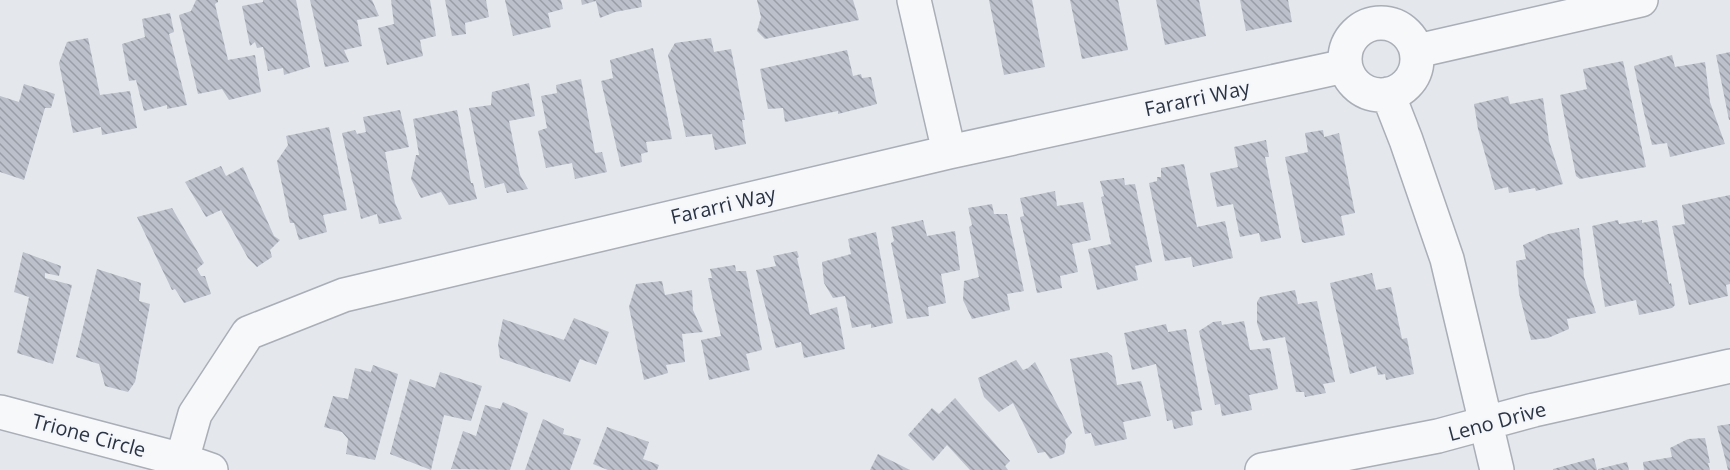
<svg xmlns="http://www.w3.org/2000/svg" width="1730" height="470" viewBox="0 0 1730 470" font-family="'Open Sans',sans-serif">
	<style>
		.building { fill: url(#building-back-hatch) }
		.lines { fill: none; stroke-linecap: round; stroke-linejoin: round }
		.street-casing { stroke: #a9aeb7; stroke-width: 36 }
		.street { stroke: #f7f8fa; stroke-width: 33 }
		.labels { text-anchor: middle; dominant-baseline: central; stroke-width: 4.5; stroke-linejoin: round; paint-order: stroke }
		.street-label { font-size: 20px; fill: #2b3445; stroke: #f4f6f9 }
	</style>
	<defs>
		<pattern id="building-back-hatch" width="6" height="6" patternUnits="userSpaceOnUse" patternTransform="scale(1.5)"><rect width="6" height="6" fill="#bbc0ca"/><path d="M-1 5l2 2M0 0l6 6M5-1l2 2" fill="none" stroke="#989da6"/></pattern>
	</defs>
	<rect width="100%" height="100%" fill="#e4e7ec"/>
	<path class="building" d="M196,0H218V2L215,4L228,60L255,55L261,92L229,100L222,89L198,94L179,15L191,11Z
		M263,0H296L310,67L284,75L283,68L268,71L263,47L257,48L255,42L250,46L242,6L263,2Z
		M310,0H372L379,16L357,20L362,46L344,50L349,62L325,67Z
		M391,0H430L436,36L420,40L423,56L387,65L378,28L394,24Z
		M445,0H486L489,17L465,23L466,34L452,36Z
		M505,0H561L563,9L548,13L551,27L513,36Z
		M581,0H641L642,7L615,12L600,18L596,1L582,5Z
		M757,0H853L859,20L765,39L757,31L761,17Z
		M989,0H1032L1045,67L1004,75Z
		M1070,0H1118L1128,50L1082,59Z
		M1156,0H1199L1206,36L1165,45Z
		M1240,0H1288L1292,22L1246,31Z
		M170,13L174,32L169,34L187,105L167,109V105L144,111L136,80L129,81L122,44L145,37L142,19Z
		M88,38L100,95L130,91L137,128L102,135L101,127L73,133L59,63L67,42Z
		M711,38L714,52L731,49L745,120H742L746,144L715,150L712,134L686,137L668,55L675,43Z
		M653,48L672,139L646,142L648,152L641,154L642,162L621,167L601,81L613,78L610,60Z
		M847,50L853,76L861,74L862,78L871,77L877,104L838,114V111L785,122L783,108L768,109L760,69Z
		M1730,52V120H1729L1716,55Z
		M1672,55L1675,67L1705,62L1710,102L1725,144L1670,157L1667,143L1652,145L1644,113L1634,66Z
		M1623,61L1646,167L1580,179L1576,176L1560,95L1587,89L1583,69Z
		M581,79L595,153L602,152L607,172L575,179L572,163L546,168L538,131L547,128L541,96L557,93L556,85Z
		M529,83L535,116L509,121L520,175L528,189L507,193L504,183L485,188L469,108L491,105L492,92Z
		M24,84L55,94L51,108H45L24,180L0,172V96L19,102Z
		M1508,96L1510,104L1543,98L1549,141L1563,184L1536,191L1535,188L1509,193L1508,187L1495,190L1478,129L1474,104Z
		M400,110L409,147L385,152L395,203L402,219L379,224L377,214L361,219L342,133L355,130L357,134L366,132L363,117Z
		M457,110L471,183H473L477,199L449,205L441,192L421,198L411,179L416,155H419L413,119Z
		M329,127L347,210L323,215L327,232L299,240L294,223H290L277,161L288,145L286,136Z
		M1323,130L1324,137L1339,133L1355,213L1341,216L1345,235L1305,243L1302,242L1285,157L1308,152L1305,133Z
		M1266,140L1269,157H1265L1281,238L1261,242L1259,233L1240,237L1233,204L1217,207L1210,173L1238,167L1234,147Z
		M1184,164L1197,227L1225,221L1233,258L1193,267L1191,257L1165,261L1149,183L1157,181V177H1161V168Z
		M221,166L226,176L243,167L274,236L280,240L270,250L272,257L257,267L248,258L221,210L206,217L185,182Z
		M1124,178L1125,185L1135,184L1152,262L1135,266L1138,280L1097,290L1088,249L1111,244L1101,197L1104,196L1100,181Z
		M1055,191L1057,206L1083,202L1091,240L1072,244L1078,272L1060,276L1062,288L1037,293L1020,217L1024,216L1020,198Z
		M1730,195V284L1726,285L1728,296L1689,305L1672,226L1685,224L1682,205Z
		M992,204L994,214H1007L1024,291L1007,294L1010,310L972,319L963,300L964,281L979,277L969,227L972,225L968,208Z
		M172,208L204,263L197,269L201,276H205L211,294L184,303L175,289L172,290L137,217Z
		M923,220L927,236L955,231L960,270L941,274L946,303L928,307L929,316L907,319L891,243L894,241L891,227Z
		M1618,220L1619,224L1642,220V223L1657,220L1669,284L1671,283L1675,305L1672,308L1639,315L1636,300L1605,307L1592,226Z
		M1579,228L1582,251L1584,277L1596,313L1567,319L1569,329L1548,338L1531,340L1519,293L1516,261L1526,259L1523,245L1548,234Z
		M876,232L893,323L871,328V324L852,328L845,296L833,298L824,283L822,262L851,254L848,239Z
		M797,251L799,257L797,258L810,315L837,307L845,349L804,358L801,342L776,348L756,270L776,266L773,256Z
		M23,252L61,266L59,276L45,273V278L72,285L53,364L17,353L29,297L14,292Z
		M735,265L736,271H746L762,350L746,354L750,370L709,380L701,340L721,336L708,278H712L710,269Z
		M97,269L141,283L139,301L150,304L135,382L128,392L105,386L99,364L76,357Z
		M1372,273L1376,290L1391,287L1402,339L1407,338L1414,374L1386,380L1385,374L1378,375L1376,366L1350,374L1330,283Z
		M662,281L665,295L692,290L693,310L703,332L682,334L685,362L666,365L668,373L644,380L629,307L636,284Z
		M1295,290L1298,304L1317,301L1335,382L1323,384L1326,393L1305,397L1304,392H1296L1285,337L1263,341L1257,323V302L1260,297Z
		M574,318L609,332L596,365L580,359L570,382L500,358L498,344L503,319L564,340Z
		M1221,321L1222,325L1244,321L1250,350L1270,348L1278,389L1249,395L1252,410L1222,416L1220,404L1215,405L1199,331L1213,322Z
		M1166,324L1168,332L1186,329L1202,410L1191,412L1193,425L1174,429L1172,420L1167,421L1156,364L1132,370L1124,333Z
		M1107,352L1112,356L1117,385L1141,381L1151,416L1123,422L1127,439L1095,446L1091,433L1085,434L1070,359Z
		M1016,360L1023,370L1028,368L1035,362L1072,433L1065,440L1066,447L1064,454L1050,459L1045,452L1038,453L1013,403L999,412L984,397L978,378Z
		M373,365L398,374L375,460L346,454L348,439L342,432L324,427L333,396L348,399L355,368L371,372Z
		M440,372L482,386L471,421L444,415L431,470L390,454L410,379L435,388Z
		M955,398L1010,461L1005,466L1008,470H970L947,445L933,461L908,435L932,408L939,414Z
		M503,402L528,413L510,470L451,469L463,431L476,436L485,405L500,409Z
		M543,419L564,429L563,434L581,439L570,470H525Z
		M1730,424V470H1728L1717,426Z
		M607,427L649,442L643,459L659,465L657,470H608L593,464Z
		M1705,438L1710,463H1708L1710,470H1644L1643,462L1672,457L1670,448L1688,439Z
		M878,454L910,470H870Z
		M1594,458L1597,470H1553V469Z
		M1627,462L1629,470H1598V469Z"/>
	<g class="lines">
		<g class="street-casing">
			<path id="street" d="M914,0L949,152
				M1345 59a36 36 0 1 1 72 0a36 36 0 1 1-72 0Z
				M1417,51L1641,0
				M1388,94L1406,140L1447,259L1497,470
				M0,412L182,460L211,470
				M182,460L195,414L248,333L344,295L949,152L1345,66
				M1262,470L1438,436L1534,410L1730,366"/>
		</g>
		<use href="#street" class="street"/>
	</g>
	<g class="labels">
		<g class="street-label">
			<text transform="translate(1197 98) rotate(-12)">Fararri Way</text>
			<text transform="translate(723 205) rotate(-13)">Fararri Way</text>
			<text transform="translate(1497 421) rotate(-15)">Leno Drive</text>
			<text transform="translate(89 435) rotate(15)">Trione Circle</text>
		</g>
	</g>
</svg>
